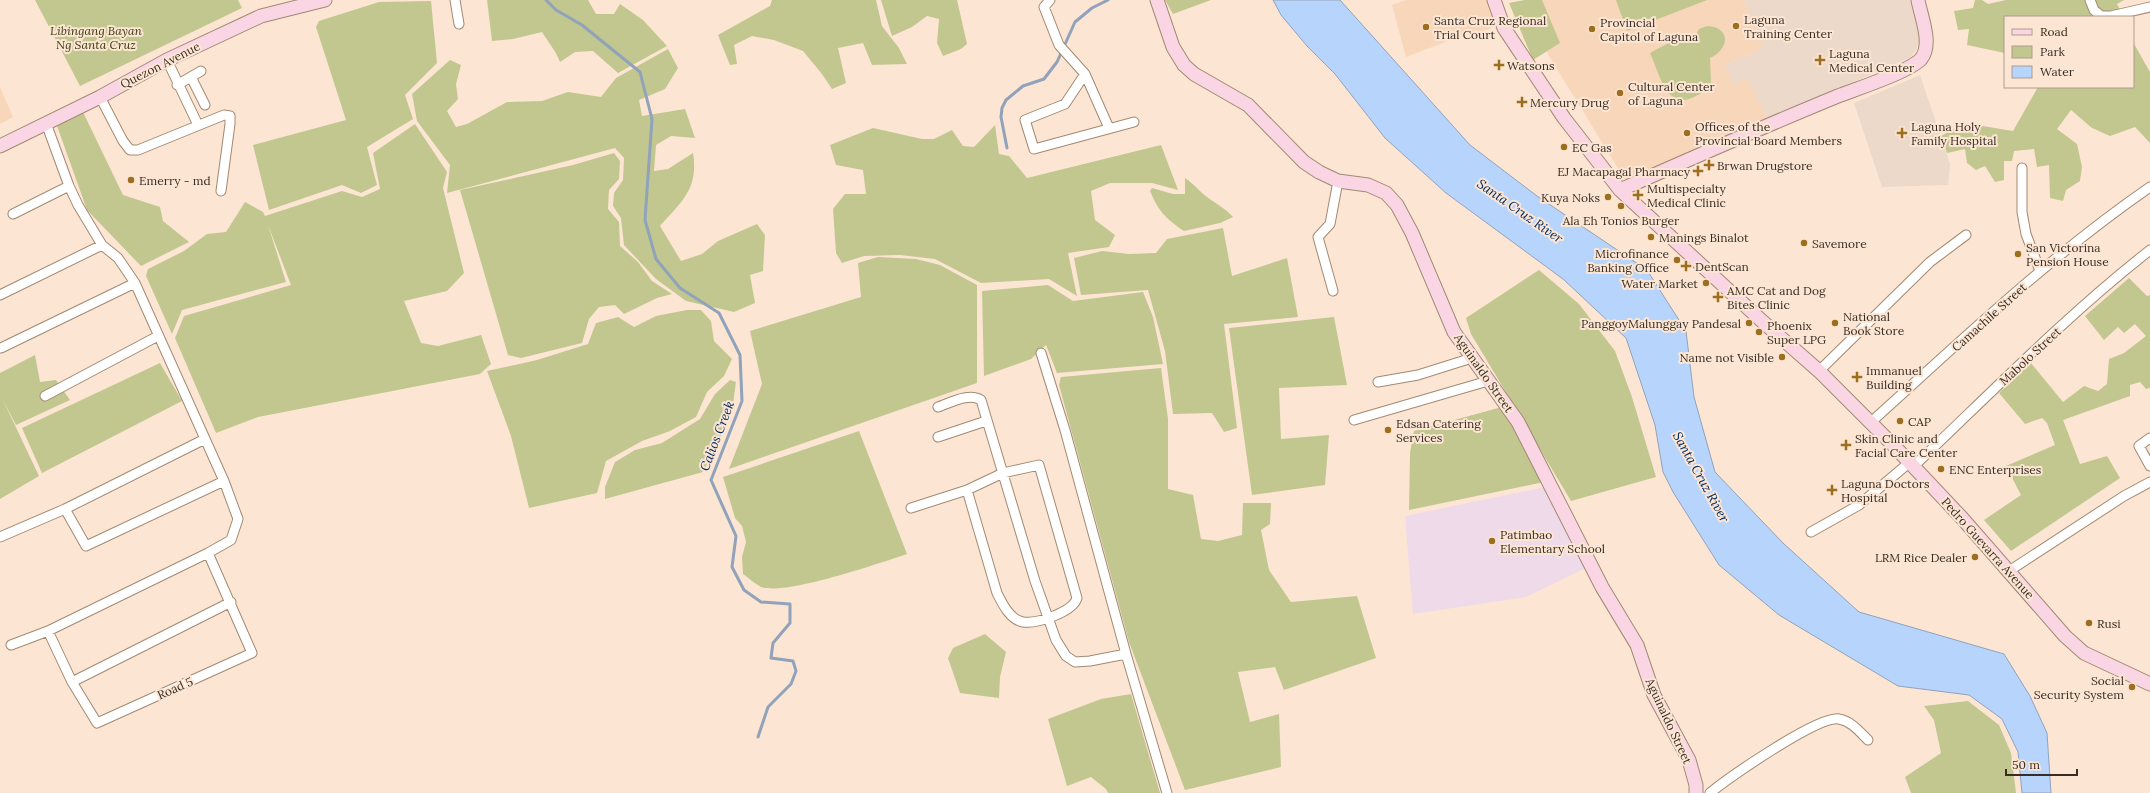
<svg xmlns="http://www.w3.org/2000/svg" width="2150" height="793" viewBox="0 0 2150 793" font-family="Lora,serif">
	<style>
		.built { fill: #f8d6b9 }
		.education { fill: #eedae9 }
		.medical { fill: #ecd9ca }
		.green { fill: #c1c78f }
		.water { fill: #b7d4fc; stroke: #91a2bb }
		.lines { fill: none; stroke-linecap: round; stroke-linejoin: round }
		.stream { stroke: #91a2bb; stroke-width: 3 }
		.street-casing { stroke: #a28972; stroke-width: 11 }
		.secondary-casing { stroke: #a28972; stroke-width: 15 }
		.street { stroke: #fff; stroke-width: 9 }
		.secondary { stroke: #fad6e5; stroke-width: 13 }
		.poi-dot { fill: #9c6e1e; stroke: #fce6d3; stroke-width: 1.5 }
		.labels { text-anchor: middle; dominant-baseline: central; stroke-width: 4; stroke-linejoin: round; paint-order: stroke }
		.poi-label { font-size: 12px; fill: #382d24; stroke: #fce6d3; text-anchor: start }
		.park-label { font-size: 12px; font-style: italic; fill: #373a0b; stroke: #fce6d3 }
		.street-label { font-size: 12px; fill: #382d24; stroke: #fce6d3 }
		.water-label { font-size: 13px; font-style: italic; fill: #002b63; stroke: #fce6d3 }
	</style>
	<rect width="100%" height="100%" fill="#fce6d3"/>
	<path class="built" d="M1406,0H1488L1498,25L1479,33L1477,30L1406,57L1392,5Z
		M1523,0H1744L1764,48L1725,65L1747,78L1768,119L1627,183L1549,56Z
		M0,87L13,117L0,124Z"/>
	<path class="education" d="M1550,486L1590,566L1526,597L1413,614L1405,516Z"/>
	<path class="medical" d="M1744,0H1911L1919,36V43L1915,52L1909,58L1768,119L1747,78L1733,84L1725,65L1764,48Z
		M1920,75L1950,164L1948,185L1882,187L1854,103Z"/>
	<path class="green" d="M35,0H238L242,8L80,86Z
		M487,0H588L596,14H614L620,4L643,20L667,46L618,73L593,51L575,52L560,62C556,51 548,42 542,32L513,39L492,41Z
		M772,0H876L882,26L899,48L907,64L872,65L863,43L838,48L846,83L832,89L822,74L803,51L774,40L752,36L734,45L737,64L730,65L718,35L770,6Z
		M881,0H957L967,44L961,49L943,56L937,43L939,19L927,16L912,27L892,36Z
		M1165,0H1211L1173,14Z
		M1525,0H1542L1560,43L1533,60L1509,3Z
		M1616,0H1707L1627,31Z
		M1975,0H1982L1988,4L2006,0H2124L2117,4L2124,17H2005V53L1967,45L1969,29L1958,30L1954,11L1973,8Z
		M431,1L437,63L405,95L413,119L367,147L377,185L361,193L342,185L269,210L253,145L346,120L316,27L319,21L379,2Z
		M1707,26C1731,27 1730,49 1710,58L1711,83C1707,91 1702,93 1694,97C1666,111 1659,72 1650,53C1663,46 1679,36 1693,40L1699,29Z
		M2133,42L2150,72V143L2135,127L2110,136L2092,128L2071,110L2057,129L2077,144L2082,167L2080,181L2066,190L2063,201L2050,198L2049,165L2037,167L2034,149L2014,151L2012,161H2004V180L1995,182L1985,166L1976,170L1967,163L1965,149L1947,153L1941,136L1964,123L2013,131L2038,87H2133Z
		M668,49L678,68L665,89L639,100L642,116L685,109L695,138L671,136L656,145L654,171L668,169L693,153C699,189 681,202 660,226L681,261L702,254L718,241L757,224L765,235L763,271L750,275L755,303L734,312L686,301L656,279L624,245L621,218L613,206L614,193L623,180L624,158L615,148L447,193L450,165L417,121L412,94L450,60L461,65L456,84L458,99L447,111L456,127L467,124L507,102L542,101L568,92L601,97L616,78Z
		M82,110L123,195L160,207L163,221L189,242L141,266L87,210L56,123Z
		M415,124L447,172L443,188L464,273L447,291L404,301L421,343L438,346L481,335L491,364L480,374L258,417L216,433L175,338L184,316L291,285L268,225L286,282L182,310L172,334L146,276L148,269L184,251L207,234L226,232L245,202L263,212L265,216L342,191L362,197L380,189L373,153Z
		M995,125L999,154L1009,156L1027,178L1161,145L1178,190L1152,183H1110L1091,191L1095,220L1115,235L1109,247L1068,253L1077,296L1049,279L981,283L935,259L900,255L864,256L842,263L836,253L833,209L845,194H866L863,170L836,165L830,145L873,128L922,139H934L952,130L963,146L974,147Z
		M614,153L620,161L619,179L609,190L608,209L619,222L620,246L638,262L652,281L672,294L657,298L624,314L615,305L599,307L589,319L582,343L521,358L508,355L460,190L573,165Z
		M1185,178C1194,184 1199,191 1207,197C1216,204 1225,208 1233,217L1220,223L1184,231C1165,218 1159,212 1150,191L1152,188L1173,194H1185Z
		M1223,228L1232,276L1287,258L1298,317L1224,324L1237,428L1224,432L1212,413L1173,414L1165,351L1148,290L1081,295L1074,258L1102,251L1129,254L1156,253L1167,239Z
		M878,257L916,259L940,265L977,285V383L729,469L762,384L750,331L861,297L858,263Z
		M1539,270L1579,304L1615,351L1632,397L1656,477L1571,501L1471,334L1466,318Z
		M2129,278L2147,296L2150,295V388L2146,389L2140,382L2130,385V396L2063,420L2080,464L2107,456L2120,478L2011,551L1984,520L2021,495L2006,466L2055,445L2047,423L2042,418L2025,424L1999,393L2031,363L2063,402L2084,386L2098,391L2107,384L2109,359L2124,353L2146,336L2135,324L2124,333L2118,327L2104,340L2085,316Z
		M1048,285L1073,301L1143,292L1153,317L1163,364L1057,373L1046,345L1031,359L984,376L982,291Z
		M687,310H701L711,321L714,341L732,359L724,376L707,392L696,417L670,431L642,441L606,461L597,493L529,508L511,436L487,371L537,360L588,344L596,323L618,317L634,327L656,316Z
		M1334,317L1347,385L1279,388L1281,439L1329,435L1325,485L1252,495L1229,328Z
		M35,355L40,382L56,380L70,400L16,425L3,400L39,476L0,499V373Z
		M160,363L182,401L42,473L22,428Z
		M1161,368L1168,419V489L1193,495L1201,539L1218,541L1242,535L1243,503H1271L1270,524L1261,530L1269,570L1291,602L1357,596L1376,658L1284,690L1275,667L1238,672L1250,722L1279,714L1281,767L1185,790L1129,642L1059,385L1061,377Z
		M730,380L736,382L733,404L724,430L703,472L605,499V487L615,462L635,450L662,443L700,419L715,394Z
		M1502,407L1544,482L1409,510L1410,453L1414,431Z
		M859,431L907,554C880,563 784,596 761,587C755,584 749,578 743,574L742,557L746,542L742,526L735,518L723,477Z
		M985,634L1006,652L1000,677L999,698L960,693L948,658L953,648Z
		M1131,694L1160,793H1108L1106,789L1091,777L1067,786L1048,719L1101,699Z
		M1968,701L1999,725L2011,753L2016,793H1911L1905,777L1941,753L1934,720L1924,706Z"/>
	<path class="water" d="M1273,0H1340L1470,145L1537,196L1647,270L1686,331L1694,397L1715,472L1783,543L1859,612L2004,654L2030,696L2047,733L2051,793H2022L2018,752L2002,719L1969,695L1898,686L1779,615L1719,565L1673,492L1663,472L1655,425L1626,338L1563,279L1446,193L1385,138L1335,74L1307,46L1281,15Z"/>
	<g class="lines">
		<path class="stream" d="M546,0L556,10L582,25L640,72L652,119L645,220L656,259L680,288L719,313L740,355L742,401L711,480L736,536L732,567L744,590L761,602L790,604V623L773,643L771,658L793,661L796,671L791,684L768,707L758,737
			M1007,148L1001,117L1002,108L1006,100L1023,86L1044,79L1057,62L1075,22L1092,8L1108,0"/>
		<g class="street-casing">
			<path id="street" d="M455,0L459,24
				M1050,0L1044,7L1059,45L1085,74L1109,128
				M2090,0L2094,10L2101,16H2111L2150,7
				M167,60L198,125
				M1085,74L1065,104L1025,120L1034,149L1134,122
				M191,77L205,105
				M177,85L201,71
				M100,97L123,141L130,150H138L224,115L230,116V124L221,191
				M2022,168V212L2026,234L2040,271
				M13,214L69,186
				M1333,291L1318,237L1330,224L1338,181
				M0,295L102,245
				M1,348L135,283
				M1041,353L1065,430L1126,654
				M1819,371L1930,262L1966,235
				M1378,382L1418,375L1472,358
				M45,396L158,336
				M938,407C950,403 969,392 981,400L1035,581L1056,640L1066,656L1075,662L1090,661L1126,654L1167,793
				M1354,420L1488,381
				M1870,423C1961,341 2050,256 2150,187
				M938,437L986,421
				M2150,438L2139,446L2150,466
				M205,439L65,509L86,546L224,481
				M1914,466C1991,393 2066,316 2150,250
				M911,508L967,490L1003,473L1039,465L1077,598C1073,612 1037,624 1023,622C1010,620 1002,603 997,593L967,490
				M1811,532L1859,505L1910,462
				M0,537L65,509
				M2009,571L2124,496L2150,482
				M48,631L72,682L97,723L252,653L208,553
				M11,645L48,631L208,553L231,540L238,519L224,481L135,283L118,258L102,245L78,205L69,186L46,123
				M72,682L231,602
				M1710,793C1728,778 1819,715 1839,719C1851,721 1859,731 1868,740"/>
		</g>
		<g class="secondary-casing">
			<path id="secondary" d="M1157,0L1173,47L1184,65L1194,74L1248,105L1304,162L1319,172L1338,181L1368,185L1386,193L1397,205L1412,233L1454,332L1518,422L1602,587L1637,645L1654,695L1689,760L1696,785V793
				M1494,0L1504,28L1564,118L1620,190L1763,322L1819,371L1896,448L1962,518L2065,636L2084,653L2150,684
				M0,146L100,97L167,60L261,16L325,0
				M1620,190C1692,158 1765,126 1838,96C1856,89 1909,72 1921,59C1933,44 1921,17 1918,0"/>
		</g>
		<use href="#street" class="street"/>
		<use href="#secondary" class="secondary"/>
	</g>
	<g class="poi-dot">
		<circle cx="1736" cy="26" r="4"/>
		<circle cx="1426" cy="27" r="4"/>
		<circle cx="1592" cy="29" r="4"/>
		<path d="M1818 54h4v4h4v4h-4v4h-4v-4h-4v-4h4z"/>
		<path d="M1497 59h4v4h4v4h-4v4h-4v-4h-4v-4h4z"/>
		<circle cx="1620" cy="93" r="4"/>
		<path d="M1520 96h4v4h4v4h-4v4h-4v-4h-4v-4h4z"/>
		<circle cx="1687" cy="133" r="4"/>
		<path d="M1900 127h4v4h4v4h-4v4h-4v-4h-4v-4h4z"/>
		<circle cx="1564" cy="147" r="4"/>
		<path d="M1707 159h4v4h4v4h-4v4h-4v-4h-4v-4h4z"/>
		<path d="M1696 165h4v4h4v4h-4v4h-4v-4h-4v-4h4z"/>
		<circle cx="131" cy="180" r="4"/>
		<path d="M1636 189h4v4h4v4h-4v4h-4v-4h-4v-4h4z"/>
		<circle cx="1608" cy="197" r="4"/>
		<circle cx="1621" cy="206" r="4"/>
		<circle cx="1651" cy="237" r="4"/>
		<circle cx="1804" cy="243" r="4"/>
		<circle cx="2018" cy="254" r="4"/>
		<circle cx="1677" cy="260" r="4"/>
		<path d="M1684 260h4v4h4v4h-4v4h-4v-4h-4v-4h4z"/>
		<circle cx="1706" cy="283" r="4"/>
		<path d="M1716 291h4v4h4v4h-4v4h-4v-4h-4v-4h4z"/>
		<circle cx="1749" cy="323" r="4"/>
		<circle cx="1835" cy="323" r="4"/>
		<circle cx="1759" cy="332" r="4"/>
		<circle cx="1782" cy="357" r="4"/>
		<path d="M1855 371h4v4h4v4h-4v4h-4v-4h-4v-4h4z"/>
		<circle cx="1900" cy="421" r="4"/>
		<circle cx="1388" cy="430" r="4"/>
		<path d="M1844 439h4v4h4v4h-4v4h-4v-4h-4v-4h4z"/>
		<circle cx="1941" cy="469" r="4"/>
		<path d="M1830 484h4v4h4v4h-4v4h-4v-4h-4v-4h4z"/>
		<circle cx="1492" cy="541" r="4"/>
		<circle cx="1975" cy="557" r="4"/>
		<circle cx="2089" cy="623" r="4"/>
		<circle cx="2132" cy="687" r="4"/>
	</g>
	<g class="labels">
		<g class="poi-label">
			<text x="1744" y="19">Laguna<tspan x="1744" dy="14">Training Center</tspan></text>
			<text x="1434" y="20">Santa Cruz Regional<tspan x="1434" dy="14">Trial Court</tspan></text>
			<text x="1600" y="22">Provincial<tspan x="1600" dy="14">Capitol of Laguna</tspan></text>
			<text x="1829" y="53">Laguna<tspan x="1829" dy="14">Medical Center</tspan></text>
			<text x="1507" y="65">Watsons</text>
			<text x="1628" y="86">Cultural Center<tspan x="1628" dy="14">of Laguna</tspan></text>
			<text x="1530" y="102">Mercury Drug</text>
			<text x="1695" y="126">Offices of the<tspan x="1695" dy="14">Provincial Board Members</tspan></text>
			<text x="1911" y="126">Laguna Holy<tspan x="1911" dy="14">Family Hospital</tspan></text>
			<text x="1572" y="147">EC Gas</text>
			<text x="1717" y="165">Brwan Drugstore</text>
			<text x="1690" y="171" text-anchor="end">EJ Macapagal Pharmacy</text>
			<text x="139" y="180">Emerry - md</text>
			<text x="1647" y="188">Multispecialty<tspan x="1647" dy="14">Medical Clinic</tspan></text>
			<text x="1600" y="197" text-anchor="end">Kuya Noks</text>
			<text x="1621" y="220" text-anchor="middle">Ala Eh Tonios Burger</text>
			<text x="1659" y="237">Manings Binalot</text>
			<text x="1812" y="243">Savemore</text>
			<text x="2026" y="247">San Victorina<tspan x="2026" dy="14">Pension House</tspan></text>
			<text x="1669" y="253" text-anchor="end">Microfinance<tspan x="1669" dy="14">Banking Office</tspan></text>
			<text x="1695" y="266">DentScan</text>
			<text x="1698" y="283" text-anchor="end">Water Market</text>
			<text x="1727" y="290">AMC Cat and Dog<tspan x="1727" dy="14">Bites Clinic</tspan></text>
			<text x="1843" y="316">National<tspan x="1843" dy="14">Book Store</tspan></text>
			<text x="1741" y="323" text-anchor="end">PanggoyMalunggay Pandesal</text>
			<text x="1767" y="325">Phoenix<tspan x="1767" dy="14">Super LPG</tspan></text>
			<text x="1774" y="357" text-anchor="end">Name not Visible</text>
			<text x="1866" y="370">Immanuel<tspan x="1866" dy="14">Building</tspan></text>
			<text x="1908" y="421">CAP</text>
			<text x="1396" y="423">Edsan Catering<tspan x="1396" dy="14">Services</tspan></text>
			<text x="1855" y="438">Skin Clinic and<tspan x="1855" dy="14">Facial Care Center</tspan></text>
			<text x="1949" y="469">ENC Enterprises</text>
			<text x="1841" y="483">Laguna Doctors<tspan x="1841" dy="14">Hospital</tspan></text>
			<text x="1500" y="534">Patimbao<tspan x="1500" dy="14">Elementary School</tspan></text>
			<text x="1967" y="557" text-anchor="end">LRM Rice Dealer</text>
			<text x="2097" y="623">Rusi</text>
			<text x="2124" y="680" text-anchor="end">Social<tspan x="2124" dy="14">Security System</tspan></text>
		</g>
		<g class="park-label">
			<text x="96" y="30">Libingang Bayan<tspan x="96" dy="14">Ng Santa Cruz</tspan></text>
		</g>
		<g class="street-label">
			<text transform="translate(160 65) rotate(-27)">Quezon Avenue</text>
			<text transform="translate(1989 317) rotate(-42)">Camachile Street</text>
			<text transform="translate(2030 356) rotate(-43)">Mabolo Street</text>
			<text transform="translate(1484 373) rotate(55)">Aguinaldo Street</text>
			<text transform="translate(1988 548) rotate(48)">Pedro Guevarra Avenue</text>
			<text transform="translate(175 688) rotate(-24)">Road 5</text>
			<text transform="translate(1669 721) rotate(65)">Aguinaldo Street</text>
		</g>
		<g class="water-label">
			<text transform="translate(1520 211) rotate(35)">Santa Cruz River</text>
			<text transform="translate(717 436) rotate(-69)">Calios Creek</text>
			<text transform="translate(1701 477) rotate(61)">Santa Cruz River</text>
		</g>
	</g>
	<rect x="2004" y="16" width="130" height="72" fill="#fce6d3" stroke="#ae9c8d"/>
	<rect x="2012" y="29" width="20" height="6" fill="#fad6e5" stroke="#ae9c8d"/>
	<text x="2040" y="36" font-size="12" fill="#382d24">Road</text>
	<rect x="2012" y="46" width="20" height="12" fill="#c1c78f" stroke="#ae9c8d"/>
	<text x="2040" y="56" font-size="12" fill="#382d24">Park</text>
	<rect x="2012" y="66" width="20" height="12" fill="#b7d4fc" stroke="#ae9c8d"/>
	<text x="2040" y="76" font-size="12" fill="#382d24">Water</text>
	<path d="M2006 769v6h71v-6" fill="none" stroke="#382d24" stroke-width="2"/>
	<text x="2012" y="769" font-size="12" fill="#382d24" stroke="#fce6d3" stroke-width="3" paint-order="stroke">50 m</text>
</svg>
